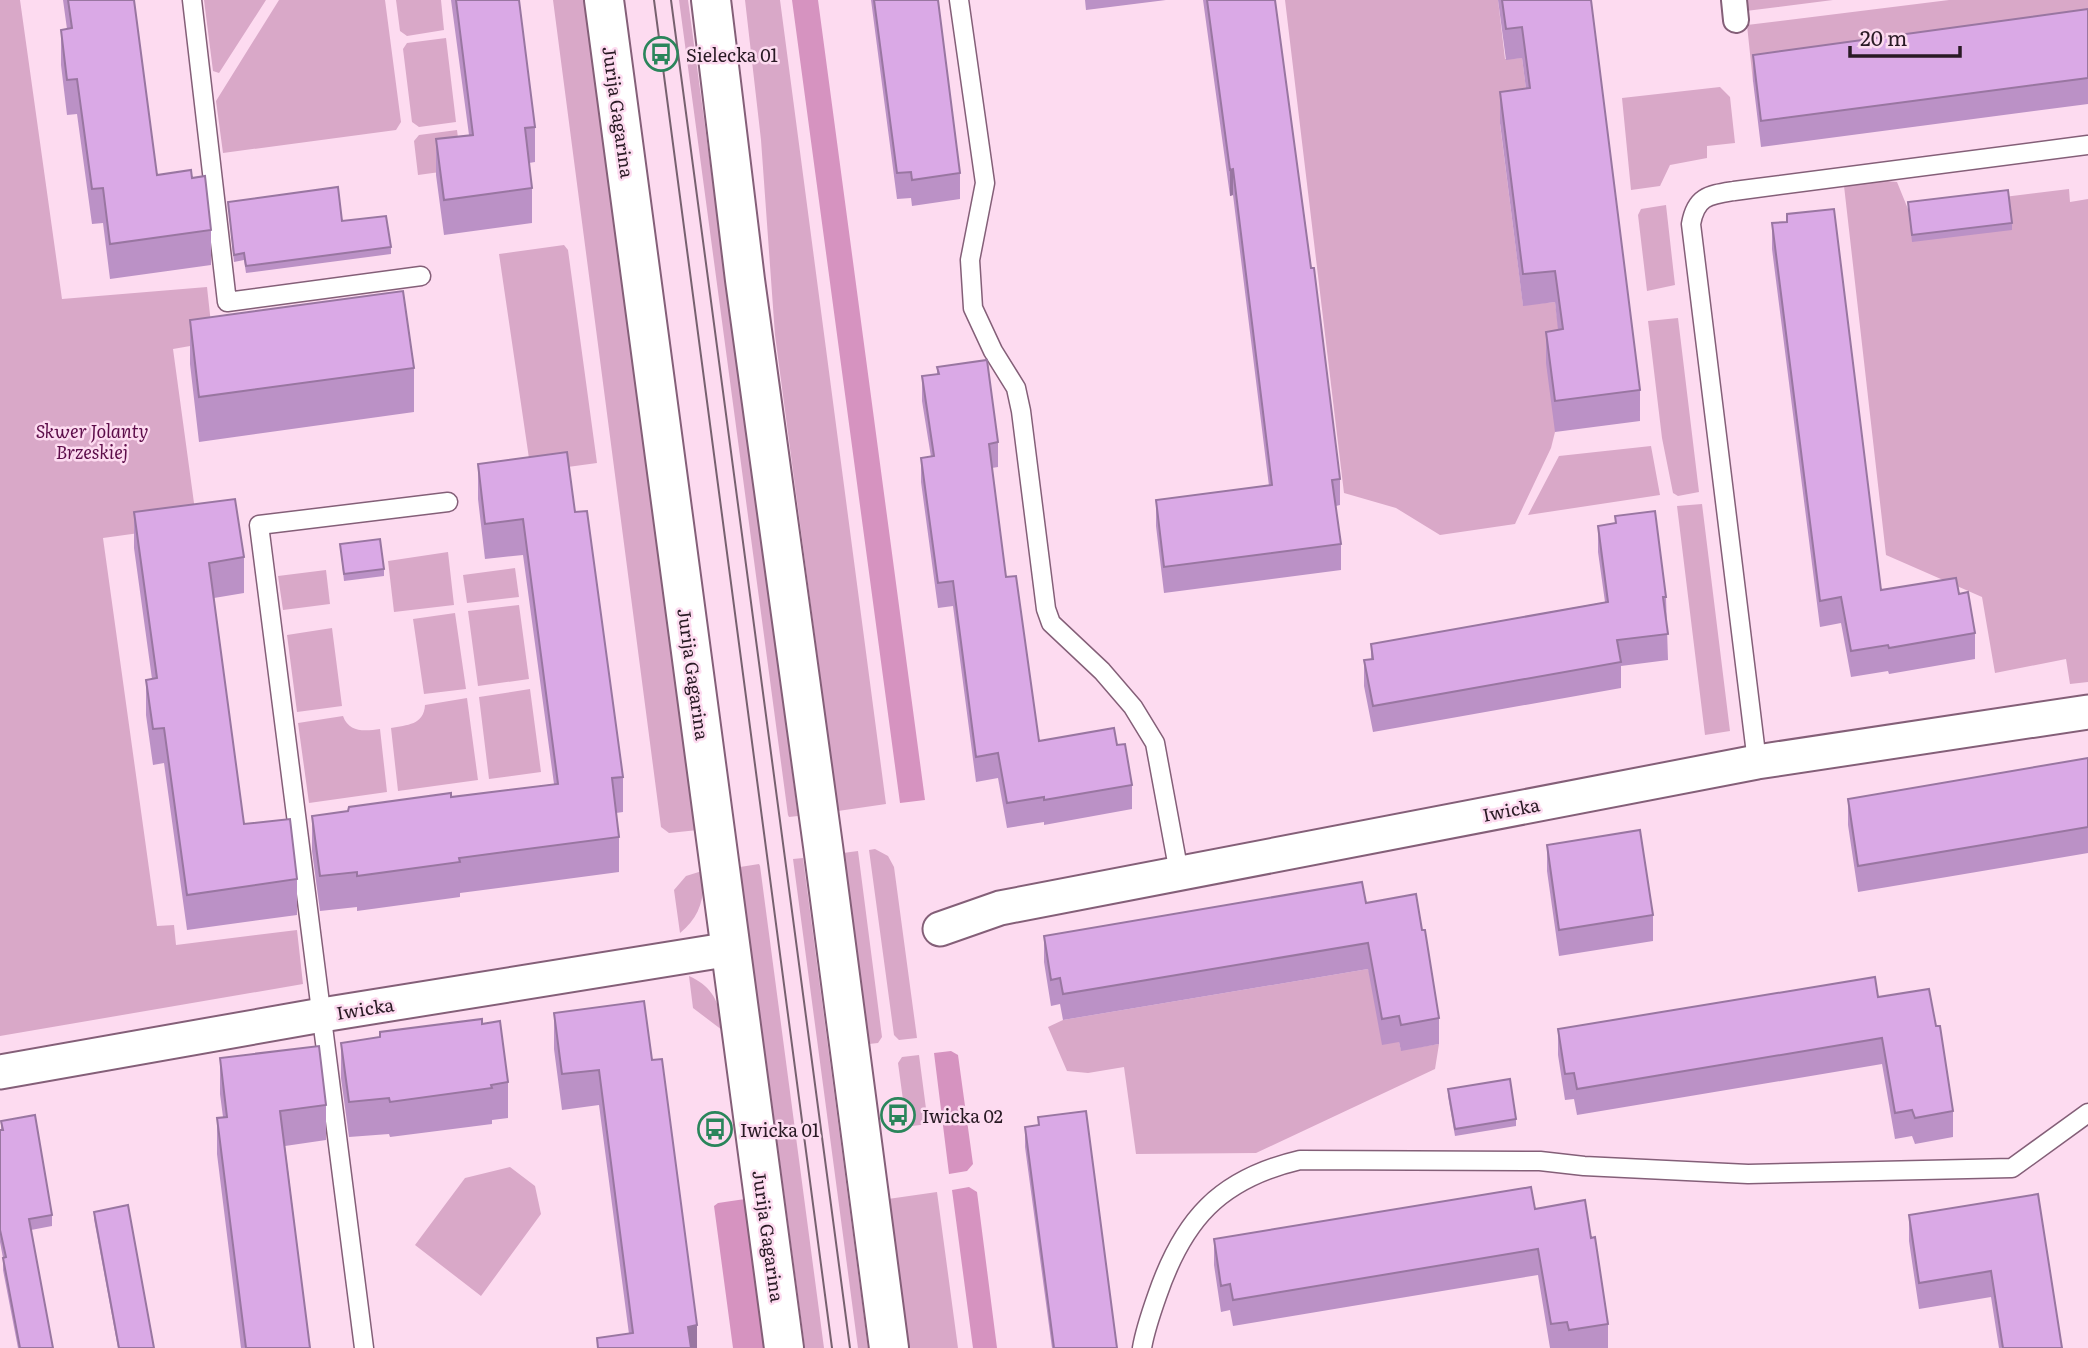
<svg xmlns="http://www.w3.org/2000/svg" width="2088" height="1348" viewBox="0 0 2088 1348" font-family="Literata,serif">
	<style>
		.green { fill: #d9a8c8 }
		.forest { fill: #d693c0 }
		.lines { fill: none; stroke-linecap: round; stroke-linejoin: round }
		.service-casing { stroke: #845f78; stroke-width: 21 }
		.pedestrian-casing { stroke: #845f78; stroke-width: 28 }
		.minor-casing { stroke: #845f78; stroke-width: 37 }
		.secondary-casing { stroke: #845f78; stroke-width: 42 }
		.service { stroke: #fff; stroke-width: 18 }
		.pedestrian { stroke: #fff; stroke-width: 24 }
		.minor { stroke: #fff; stroke-width: 33 }
		.secondary { stroke: #fff; stroke-width: 38 }
		.tram { stroke: #77616f; stroke-width: 2 }
		.wall { fill: #bb91c6 }
		.shaded-wall { fill: #9976a1 }
		.building { fill: #daa9e6; stroke: #9976a1; stroke-width: 2 }
		.labels { text-anchor: middle; dominant-baseline: central; stroke-width: 5; stroke-linejoin: round; paint-order: stroke }
		.poi-label { font-size: 18px; fill: #291a24; stroke: #fddbf0; text-anchor: start }
		.street-label { font-size: 18px; fill: #291a24; stroke: #fddbf0 }
		.park-label { font-size: 18px; font-style: italic; fill: #5c0c49; stroke: #fddbf0 }
	</style>
	<rect width="100%" height="100%" fill="#fddbf0"/>
	<path class="green" d="M0,0H20L62,299L207,287L213,342L173,349L197,525L103,538L157,926L174,925L176,945L297,930L303,984L0,1036Z
		M204,0H266L219,73L213,71Z
		M279,0H385L401,122L396,130L223,153L216,101Z
		M396,0H441L444,30L407,36L400,31Z
		M553,0H585L698,830L669,833L661,827Z
		M679,0H688L798,816L789,817L788,815Z
		M745,0H780L886,804L838,811L775,335L761,140Z
		M1285,0H1498L1505,59L1522,58L1530,119L1500,124L1523,305L1555,302L1563,361L1555,432L1551,448L1515,524L1440,535L1396,508L1344,493Z
		M1745,0H1833L1746,11Z
		M1949,0H2088V35L1753,82L1747,25Z
		M446,38L456,122L419,127L412,122L403,49L407,43Z
		M1720,87L1730,97L1735,143L1707,146V158L1670,165L1660,186L1631,190L1622,98Z
		M457,130L462,169L418,175L414,141L419,135Z
		M1843,177L1897,182L1908,209L2069,189L2070,202L2088,199V682L2070,684L2066,659L1995,673L1982,597L1886,555Z
		M1666,205L1675,285L1647,291L1638,215L1641,209Z
		M564,245L568,250L597,463L531,472L499,254Z
		M1678,318L1699,492L1678,496L1673,493L1662,438L1648,321Z
		M1651,446L1660,495L1528,515L1559,456Z
		M1702,504L1730,731L1705,735L1677,506Z
		M448,552L454,605L394,612L388,561Z
		M515,568L519,597L467,603L463,575Z
		M326,570L330,604L283,610L278,576Z
		M519,605L529,679L478,686L468,611Z
		M455,613L466,689L424,694L413,619Z
		M332,628L342,706L297,712L287,635Z
		M530,689L541,772L489,779L479,697Z
		M467,698L478,780L398,791L391,728C407,725 424,725 425,705Z
		M343,716C349,733 365,731 380,729L387,792L309,803L298,723Z
		M875,849L888,856L894,867L917,1038L899,1040L894,1035L869,850Z
		M858,851L882,1037L878,1043L869,1044L843,853Z
		M803,858L868,1348H858L793,859Z
		M759,864L760,866L824,1348H805L740,867Z
		M702,871C706,897 700,917 680,933L674,890L686,876Z
		M1368,969L1399,1042L1401,1050L1439,1044L1435,1069L1256,1153L1136,1154L1124,1067L1088,1073L1067,1071L1048,1027L1063,1020Z
		M689,976C714,987 720,1004 722,1030L693,1008Z
		M919,1055L928,1124L912,1126L906,1122L898,1063L902,1057Z
		M510,1167L535,1186L541,1214L481,1296L415,1245L465,1178Z
		M937,1192L958,1348H908L888,1199Z"/>
	<path class="forest" d="M792,0H818L925,800L900,803Z
		M951,1051L958,1055L973,1164L967,1171L949,1174L934,1053Z
		M969,1187L977,1192L997,1348H973L952,1190Z
		M745,1199L765,1348H733L714,1206L718,1203Z"/>
	<g class="lines">
		<g class="service-casing">
			<path id="service" d="M192,0L227,302L421,276
				M959,0L985,183L970,260L973,308L993,351L1016,388L1021,411L1046,609L1051,623L1102,671L1133,707L1155,743L1179,873
				M1757,762L1691,224C1696,196 1709,195 1734,191L2088,145
				M364,1348L259,525L448,502
				M1142,1348C1145,1330 1151,1313 1157,1296C1183,1220 1219,1179 1300,1160L1540,1161L1584,1166L1748,1174L2012,1168L2088,1113"/>
		</g>
		<g class="pedestrian-casing">
			<path id="pedestrian" d="M1734,0L1736,20"/>
		</g>
		<g class="minor-casing">
			<path id="minor" d="M940,929L1000,908L1757,762L2088,712
				M0,1072L322,1015L731,949"/>
		</g>
		<g class="secondary-casing">
			<path id="secondary" d="M604,0L784,1348
				M711,0L745,280L823,846L889,1348"/>
		</g>
		<use href="#service" class="service"/>
		<use href="#pedestrian" class="pedestrian"/>
		<use href="#minor" class="minor"/>
		<use href="#secondary" class="secondary"/>
		<path class="tram" d="M654,0L832,1348
			M671,0L850,1348"/>
	</g>
	<path class="wall" d="M63,0H134L157,175L192,178L211,230V265L110,279L103,223L92,224L77,114L67,115L61,65V30L67,29Z
		M451,0H519L535,127V162L529,163L532,188V223L444,235L436,175V139L469,135Z
		M871,0H938L960,173V199L912,206L911,198L897,199Z
		M1085,0H1166L1086,10Z
		M1203,0H1275L1340,479V505L1336,506L1341,544V570L1164,593L1156,526V500L1269,486L1233,195L1230,196Z
		M1498,0H1591L1640,390V421L1555,432L1546,363V332L1558,330L1555,302L1523,306L1500,123V92L1526,89L1522,58L1506,60Z
		M2088,9V104L1761,147L1753,81V55Z
		M228,202L342,221L391,247V254L246,273L244,260L234,262Z
		M1908,202L2012,223V230L1912,242Z
		M1787,214L1881,590L1959,594L1975,633V659L1889,674L1888,671L1851,677L1841,623L1820,627L1772,249V223L1787,222Z
		M190,320L414,368V412L199,442L190,364Z
		M937,367L998,442V467L992,468L1006,577L1039,741L1117,745L1132,785V809L1044,825V822L1007,828L998,778L976,782L953,606L938,608L921,482V458L931,457L922,401V376L937,374Z
		M478,464L575,512L623,777V812L616,813L619,837V872L460,893V897L357,911V907L320,911L312,851V816L554,784L523,555L485,559L478,499Z
		M134,512L244,557V593L214,598L244,824L297,879V915L187,930L164,763L153,765L146,715V680L152,679L134,548Z
		M1615,516L1666,597L1668,660L1621,666V688L1373,732L1364,686V660L1371,659V644L1605,602L1598,552V526L1615,523Z
		M340,544L384,569V576L344,581Z
		M2088,758V853L1858,892L1848,825V799Z
		M1547,845L1653,915V941L1559,956L1547,871Z
		M1366,903L1439,1018V1044L1401,1051L1399,1042L1382,1045L1368,969L1063,1020L1060,1004L1051,1006L1044,962V936Z
		M1878,997L1953,1111V1137L1915,1144L1912,1136L1895,1139L1882,1064L1577,1115L1574,1099L1565,1100L1558,1055V1029Z
		M554,1013L652,1060L697,1348H597V1338L629,1334L599,1105L562,1110L554,1049Z
		M482,1024L508,1082V1118L492,1120V1124L390,1137L389,1134L349,1137L341,1078V1043Z
		M220,1058L326,1105V1140L285,1146L310,1348H241L217,1154V1118L223,1117L220,1094Z
		M1448,1089L1516,1119V1126L1455,1136L1448,1096Z
		M1038,1117L1117,1348H1052L1025,1147V1127L1038,1125Z
		M1,1121L52,1215V1226L31,1230L53,1348H18L3,1270V1258L0,1242V1130H1Z
		M2038,1194L2062,1348H1999L1991,1297L1919,1309L1909,1241V1215Z
		M1535,1209L1591,1238L1608,1324V1348H1550L1538,1275L1233,1326L1230,1310L1221,1312L1214,1265V1239Z
		M94,1212L154,1348H118L94,1219Z"/>
	<path class="shaded-wall" d="M1233,169V195L1230,196V170Z
		M697,1325V1348H688V1327Z"/>
	<path class="building" d="M68,0H134L157,175L191,170L192,178L205,176L211,230L110,244L103,188L92,189L77,79L67,80L61,30L72,28Z
		M456,0H519L535,127L525,128L532,188L444,200L436,139L473,135Z
		M874,0H938L960,173L912,180L911,172L897,173Z
		M1207,0H1275L1311,268H1314L1340,479L1332,480L1341,544L1164,567L1156,500L1272,485L1233,169L1230,170Z
		M1502,0H1591L1640,390L1555,401L1546,332L1563,329L1555,271L1523,274L1500,92L1530,88L1522,27L1506,29Z
		M2088,9V78L1761,121L1753,55Z
		M338,187L342,221L386,216L391,247L246,266L244,253L234,255L228,202Z
		M2008,190L2012,223L1912,235L1908,202Z
		M1834,209L1881,590L1956,578L1959,594L1968,592L1975,633L1889,648L1888,645L1851,651L1841,597L1820,601L1772,223L1787,222V214Z
		M403,291L414,368L199,397L190,320Z
		M987,360L998,442L989,444L1006,577L1016,576L1039,741L1114,728L1117,745L1125,744L1132,785L1044,800V797L1007,803L998,753L976,757L953,581L938,583L921,458L934,456L922,376L939,374L937,367Z
		M567,452L575,512L587,511L623,777L612,778L619,837L459,858L460,862L357,876V872L320,876L312,816L348,811L349,807L451,793V797L558,784L523,519L485,524L478,464Z
		M235,499L244,557L209,563L244,824L290,819L297,879L187,895L164,728L153,729L146,680L157,678L134,512Z
		M1655,511L1666,597H1663L1668,634L1617,640L1621,662L1373,706L1364,660L1373,659L1371,644L1608,602L1598,526L1616,523L1615,516Z
		M380,539L384,569L344,574L340,544Z
		M2088,758V827L1858,866L1848,799Z
		M1640,830L1653,915L1559,930L1547,845Z
		M1362,882L1366,903L1416,894L1422,930H1425L1439,1018L1401,1025L1399,1016L1382,1019L1368,943L1063,994L1060,978L1051,980L1044,936Z
		M1875,977L1878,997L1929,989L1936,1026H1940L1953,1111L1915,1118L1912,1110L1895,1113L1882,1038L1577,1089L1574,1073L1565,1074L1558,1029Z
		M644,1001L652,1060L662,1059L697,1325L688,1327L691,1348H598L597,1338L633,1333L599,1070L562,1074L554,1013Z
		M482,1019V1024L500,1021L508,1082L491,1085L492,1088L390,1102L389,1098L349,1102L341,1043L380,1037V1032Z
		M319,1046L326,1105L280,1111L310,1348H246L217,1118L227,1117L220,1058Z
		M1510,1079L1516,1119L1455,1129L1448,1089Z
		M1086,1111L1117,1348H1054L1025,1127L1039,1125L1038,1117Z
		M35,1115L52,1215L29,1219L53,1348H20L3,1258L6,1257L0,1230V1130H3L1,1121Z
		M1531,1187L1535,1209L1585,1200L1591,1238L1595,1237L1608,1324L1569,1330L1567,1322L1551,1324L1538,1249L1233,1300L1230,1284L1221,1286L1214,1239Z
		M2038,1194L2062,1348H2003L1991,1271L1919,1283L1909,1215Z
		M128,1205L154,1348H119L94,1212Z"/>
	<defs>
		<g id="bus-ring" transform="scale(1.75)"><circle r="9.5" fill="#fddbf0" stroke="#2a855b" stroke-width="1.5"/><path d="M-5-6H5V4H4V6H2V4H-2V6H-4V4H-5ZM-3.5-4V0h7V-4ZM-3.5 1.2v1.5H-2V1.2ZM2 1.2v1.5H3.5V1.2Z" fill="#2a855b"/></g>
	</defs>
	<g fill-rule="evenodd">
		<use href="#bus-ring" x="661" y="54"/>
		<use href="#bus-ring" x="898" y="1115"/>
		<use href="#bus-ring" x="715" y="1129"/>
	</g>
	<g class="labels">
		<g class="poi-label">
			<text x="686" y="54">Sielecka 01</text>
			<text x="922" y="1115">Iwicka 02</text>
			<text x="740" y="1129">Iwicka 01</text>
		</g>
		<g class="street-label">
			<text transform="translate(619 112) rotate(82)">Jurija Gagarina</text>
			<text transform="translate(694 674) rotate(82)">Jurija Gagarina</text>
			<text transform="translate(1511 809) rotate(-11)">Iwicka</text>
			<text transform="translate(365 1008) rotate(-9)">Iwicka</text>
			<text transform="translate(769 1236) rotate(82)">Jurija Gagarina</text>
		</g>
		<g class="park-label">
			<text x="92" y="430">Skwer Jolanty<tspan x="92" dy="21">Brzeskiej</tspan></text>
		</g>
	</g>
	<path d="M1850 46v10h110v-10" fill="none" stroke="#291a24" stroke-width="3.5"/>
	<text x="1860" y="46" font-size="21" fill="#291a24" stroke="#fddbf0" stroke-width="5" paint-order="stroke">20 m</text>
</svg>
